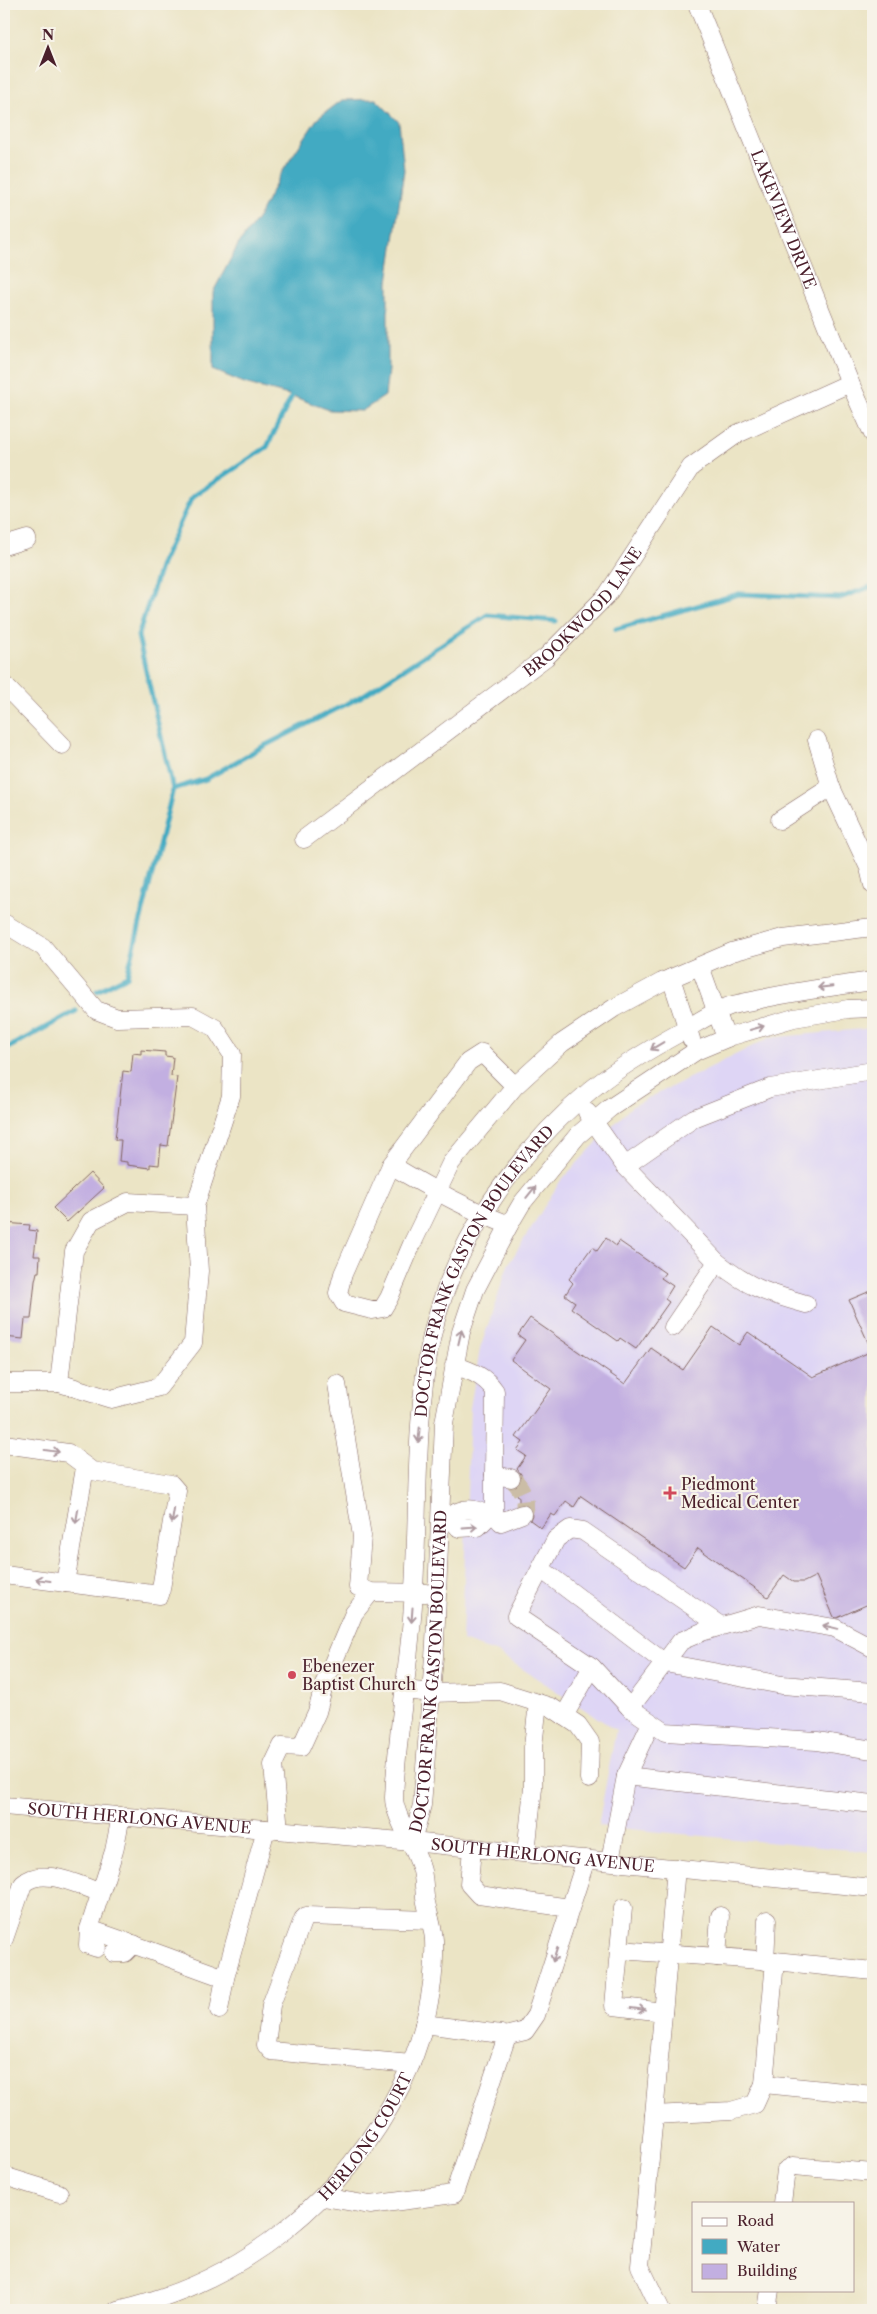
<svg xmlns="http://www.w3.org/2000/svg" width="877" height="2314" viewBox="0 0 877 2314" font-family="'Libre Caslon Text',serif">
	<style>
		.built { fill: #ded5f5 }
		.water { fill: #42aac2; stroke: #466476 }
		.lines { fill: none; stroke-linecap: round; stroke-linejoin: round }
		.stream { stroke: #42aac2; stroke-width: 5 }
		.building { fill: #c2afe1 }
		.minor-tunnel { stroke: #cbbda6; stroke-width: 18; stroke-dasharray: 18 9; stroke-linecap: butt }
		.minor-casing { stroke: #826461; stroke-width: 19 }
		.minor { stroke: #fff; stroke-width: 18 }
		.oneway { stroke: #ae9aa0 }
		.poi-dot { fill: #d1495b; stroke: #f7f3e8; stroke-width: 2 }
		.labels { text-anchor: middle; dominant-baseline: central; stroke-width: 4.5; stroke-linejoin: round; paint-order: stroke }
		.street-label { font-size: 16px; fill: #4a1f2b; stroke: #f7f3e8 }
		.poi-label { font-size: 16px; fill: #4a1f2b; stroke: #f7f3e8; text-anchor: start }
	</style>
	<rect width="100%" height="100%" fill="#f7f3e8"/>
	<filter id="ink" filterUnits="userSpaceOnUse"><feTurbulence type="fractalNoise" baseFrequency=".02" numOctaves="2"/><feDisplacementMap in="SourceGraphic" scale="10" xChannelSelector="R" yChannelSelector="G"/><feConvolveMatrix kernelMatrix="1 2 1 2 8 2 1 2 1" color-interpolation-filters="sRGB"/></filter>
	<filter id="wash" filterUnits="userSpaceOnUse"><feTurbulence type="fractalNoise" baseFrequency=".0096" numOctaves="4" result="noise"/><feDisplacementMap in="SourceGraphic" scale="20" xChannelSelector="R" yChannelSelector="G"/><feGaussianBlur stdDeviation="1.12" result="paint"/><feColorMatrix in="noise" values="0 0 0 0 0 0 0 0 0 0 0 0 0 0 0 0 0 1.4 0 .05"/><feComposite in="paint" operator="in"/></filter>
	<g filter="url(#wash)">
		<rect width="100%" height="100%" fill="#ebe4c5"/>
		<path class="built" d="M873,1028V1852L598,1826L616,1730L498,1653L462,1641L470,1408L480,1349L508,1265L561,1180L631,1107L769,1038Z"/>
		<path class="water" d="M376,99L399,122L404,170L388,282V370L385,396L362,411L329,410L292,396L244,383L213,370V292L238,245L259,216L280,175L317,119L342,100Z"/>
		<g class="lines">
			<path class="stream" d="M616,629L739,594L840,598L873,586
				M173,789L138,636L161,564L192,497L267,447L292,396
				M97,991L127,976L173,789L206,779L262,747L362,696L487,615L556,621
				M4,1050L76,1011"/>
		</g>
		<g id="blocks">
			<path class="building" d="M141,1050L165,1052V1056L173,1057L171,1076L177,1077L168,1146L161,1145L159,1165L150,1164V1168L127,1165V1162L119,1161L121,1140H115L123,1071L131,1072L133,1053L141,1054Z
				M90,1173L104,1188L67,1222L53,1208Z
				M4,1223L30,1225L29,1230L37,1231L34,1256H40L39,1272H37L35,1281L31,1319H25L23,1339L4,1337Z
				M606,1238L616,1246L619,1241L665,1273L661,1278L673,1286L665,1299L669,1302L636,1349L620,1338L618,1341L571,1308L575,1302L565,1295L573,1283L569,1279L592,1247L597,1251Z
				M873,1290V1602L837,1618L834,1617L816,1576L804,1582H794L784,1575L768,1597L698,1548L684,1567L581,1496L574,1507L566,1501L555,1516L551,1514L541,1528L530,1520L532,1515L529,1506L519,1504V1498L514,1488L521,1480V1474L517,1469L526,1456L517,1450L523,1442L516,1437L551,1389L511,1360L525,1340L518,1335L530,1318L625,1384L651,1348L683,1370L713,1327L739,1345L748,1332L813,1377L872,1351L849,1300Z"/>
		</g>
	</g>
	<g filter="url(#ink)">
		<use href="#blocks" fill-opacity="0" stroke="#826461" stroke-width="1"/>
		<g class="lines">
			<path class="minor-tunnel" d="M511,1478C522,1487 529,1501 522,1514"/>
			<g class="minor-casing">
				<g id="minor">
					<path id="s1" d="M697,4L850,383L873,434"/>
					<path d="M4,546L27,539"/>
					<path d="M4,685L62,745"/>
					<path d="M817,740L831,787L869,868L873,885"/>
					<path d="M780,820L831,787"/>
					<path id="s2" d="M304,839L546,657L607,595L691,467L737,434L850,383"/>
					<path d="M4,923L43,947L96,1010L117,1018L193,1016L215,1028L232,1054L231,1096L195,1206L199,1271L193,1343L159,1387L111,1399L59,1383H4"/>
					<path d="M700,966L726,1038"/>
					<path d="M671,978L691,1039"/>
					<path d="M515,1086L482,1053L468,1062L391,1165L343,1274L338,1293L344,1303L372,1310L383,1308L389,1298L412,1244L451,1163L515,1086L562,1043L614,1008L662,982L732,952L783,938L873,927"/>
					<path d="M587,1112L625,1166L717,1262C749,1288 767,1293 806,1304"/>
					<path d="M391,1165C429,1188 467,1209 509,1225"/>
					<path d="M625,1166L694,1118L770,1088L873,1071"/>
					<path d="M673,1327L717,1262"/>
					<path d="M454,1365C471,1371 485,1376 495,1391L494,1475"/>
					<path d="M59,1383L74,1251L91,1221L128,1202L195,1206"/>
					<path d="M337,1384L362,1536L358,1587L371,1592L426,1593"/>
					<path d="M4,1444L68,1453L92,1471L171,1484L177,1491L160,1595L4,1575"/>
					<path d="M511,1478L494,1475V1514L501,1522L522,1514"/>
					<path d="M441,1518C452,1518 452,1513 460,1511C471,1507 480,1511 489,1516"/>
					<path d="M450,1518L459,1528L478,1527L489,1516L494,1514"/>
					<path d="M541,1569L665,1663L782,1685L873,1692"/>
					<path d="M65,1583L85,1468"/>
					<path d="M592,1667L516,1616L556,1539L570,1529L583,1531L721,1626"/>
					<path d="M405,1690L431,1693L500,1691L551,1707L578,1725L590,1742L589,1779"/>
					<path d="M630,1708L681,1641L702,1632L759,1615L835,1628L873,1648"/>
					<path d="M564,1716L592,1667L630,1708L665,1732L817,1741L873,1750"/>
					<path d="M626,1776L651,1723"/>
					<path id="s3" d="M4,1806L412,1842L873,1888"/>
					<path d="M121,1816L114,1851L89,1929C135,1944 179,1962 225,1978"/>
					<path d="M279,1830L273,1765L282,1746L301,1747L317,1712L325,1682L354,1613L371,1592"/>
					<path id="s4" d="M412,1842L422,1805L435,1644L444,1423L461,1332L475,1290L509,1225L522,1203L578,1135L610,1108L696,1051L732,1036L794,1018L848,1009L873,1008"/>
					<path d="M472,1848L469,1884L479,1895L570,1908"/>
					<path d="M526,1853L533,1788V1747L538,1703"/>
					<path d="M610,1861L626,1776L873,1804"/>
					<path d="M676,1868L654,2115L731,2111L755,2104L764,2084L873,2095"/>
					<path d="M623,1908L619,1950L775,1961"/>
					<path d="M89,1929L88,1945L97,1948"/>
					<path d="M4,1939L23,1884C42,1866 78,1885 99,1892"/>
					<path d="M619,1950L614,2006L663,2012"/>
					<path d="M114,1953H125L134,1944"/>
					<path d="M717,1957L720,1916"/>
					<path d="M765,1961L767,1920"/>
					<path d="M219,2010L225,1978L266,1829"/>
					<path d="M505,2036L525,2031L536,2015L586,1859"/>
					<path d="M411,2064L271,2051L266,2045L271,2005L303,1919L306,1916L430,1920"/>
					<path d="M764,2084L775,1961L873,1971"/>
					<path d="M654,2115L640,2266L661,2310"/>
					<path d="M4,2176L59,2193"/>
					<path d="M323,2197L370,2205L454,2194L506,2039L501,2034L424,2024"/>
					<path d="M782,2203L786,2170L793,2166L873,2173"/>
					<path id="s5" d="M117,2310C243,2282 345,2199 402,2084C423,2041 436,1988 434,1940C433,1925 427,1911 425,1897C424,1888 424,1879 422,1871C417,1850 394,1816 394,1798C397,1728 411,1658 414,1588C419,1504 414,1418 432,1335C454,1240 518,1151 592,1089C619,1067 650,1049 681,1032C695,1024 711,1013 727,1007C737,1003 750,1002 761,999C798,991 835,986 873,981"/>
					<path d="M767,2310L770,2290"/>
				</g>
			</g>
			<use href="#minor" class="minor"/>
		</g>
		<defs><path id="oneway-shaft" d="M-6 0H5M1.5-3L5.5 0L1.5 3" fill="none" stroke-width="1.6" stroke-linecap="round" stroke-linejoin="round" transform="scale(1.25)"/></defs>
		<g class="oneway">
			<use href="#oneway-shaft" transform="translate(825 987) rotate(174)"/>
			<use href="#oneway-shaft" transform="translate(757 1028) rotate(-16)"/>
			<use href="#oneway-shaft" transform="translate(657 1046) rotate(149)"/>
			<use href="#oneway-shaft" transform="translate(531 1192) rotate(-51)"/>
			<use href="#oneway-shaft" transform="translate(460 1337) rotate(-77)"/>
			<use href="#oneway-shaft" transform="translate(419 1435) rotate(95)"/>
			<use href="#oneway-shaft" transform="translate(52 1451) rotate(8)"/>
			<use href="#oneway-shaft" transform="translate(77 1516) rotate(100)"/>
			<use href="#oneway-shaft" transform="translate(173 1516) rotate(99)"/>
			<use href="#oneway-shaft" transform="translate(470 1527) rotate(-4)"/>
			<use href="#oneway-shaft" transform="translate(43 1580) rotate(-172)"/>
			<use href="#oneway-shaft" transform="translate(412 1615) rotate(94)"/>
			<use href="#oneway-shaft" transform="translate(830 1627) rotate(-167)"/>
			<use href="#oneway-shaft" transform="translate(555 1955) rotate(108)"/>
			<use href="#oneway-shaft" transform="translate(638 2009) rotate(7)"/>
		</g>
	</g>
	<g class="poi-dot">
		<path d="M667.5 1485.5h5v5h5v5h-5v5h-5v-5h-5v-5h5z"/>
		<circle cx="292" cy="1675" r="5"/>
	</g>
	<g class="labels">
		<g class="street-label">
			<text stroke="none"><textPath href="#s1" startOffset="232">LAKEVIEW DRIVE</textPath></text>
			<text stroke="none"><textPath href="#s2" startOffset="361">BROOKWOOD LANE</textPath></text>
			<text stroke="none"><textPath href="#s5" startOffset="1218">DOCTOR FRANK GASTON BOULEVARD</textPath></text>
			<text stroke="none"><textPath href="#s4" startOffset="172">DOCTOR FRANK GASTON BOULEVARD</textPath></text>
			<text stroke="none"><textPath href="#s3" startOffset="136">SOUTH HERLONG AVENUE</textPath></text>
			<text stroke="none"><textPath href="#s3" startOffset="541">SOUTH HERLONG AVENUE</textPath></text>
			<text stroke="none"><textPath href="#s5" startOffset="312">HERLONG COURT</textPath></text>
		</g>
		<g class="poi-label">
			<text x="681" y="1484">Piedmont<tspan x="681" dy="18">Medical Center</tspan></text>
			<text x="302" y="1666">Ebenezer<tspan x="302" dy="18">Baptist Church</tspan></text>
		</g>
	</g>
	<rect width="877" height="2314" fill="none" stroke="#f7f3e8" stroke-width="20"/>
	<rect x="692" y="2202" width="162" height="90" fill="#f7f3e8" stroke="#b29e9c"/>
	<rect x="702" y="2218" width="25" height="8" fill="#ffffff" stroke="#b29e9c"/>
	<text x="737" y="2226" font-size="15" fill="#4a1f2b">Road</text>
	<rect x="702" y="2239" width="25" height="15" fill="#42aac2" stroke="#b29e9c"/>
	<text x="737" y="2252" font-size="15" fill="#4a1f2b">Water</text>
	<rect x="702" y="2264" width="25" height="15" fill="#c2afe1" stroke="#b29e9c"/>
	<text x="737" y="2276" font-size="15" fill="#4a1f2b">Building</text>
	<g transform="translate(48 48)" stroke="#f7f3e8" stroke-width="4" paint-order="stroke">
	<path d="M0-4L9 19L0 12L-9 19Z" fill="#4a1f2b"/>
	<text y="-8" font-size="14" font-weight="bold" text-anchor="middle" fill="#4a1f2b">N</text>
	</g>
</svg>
